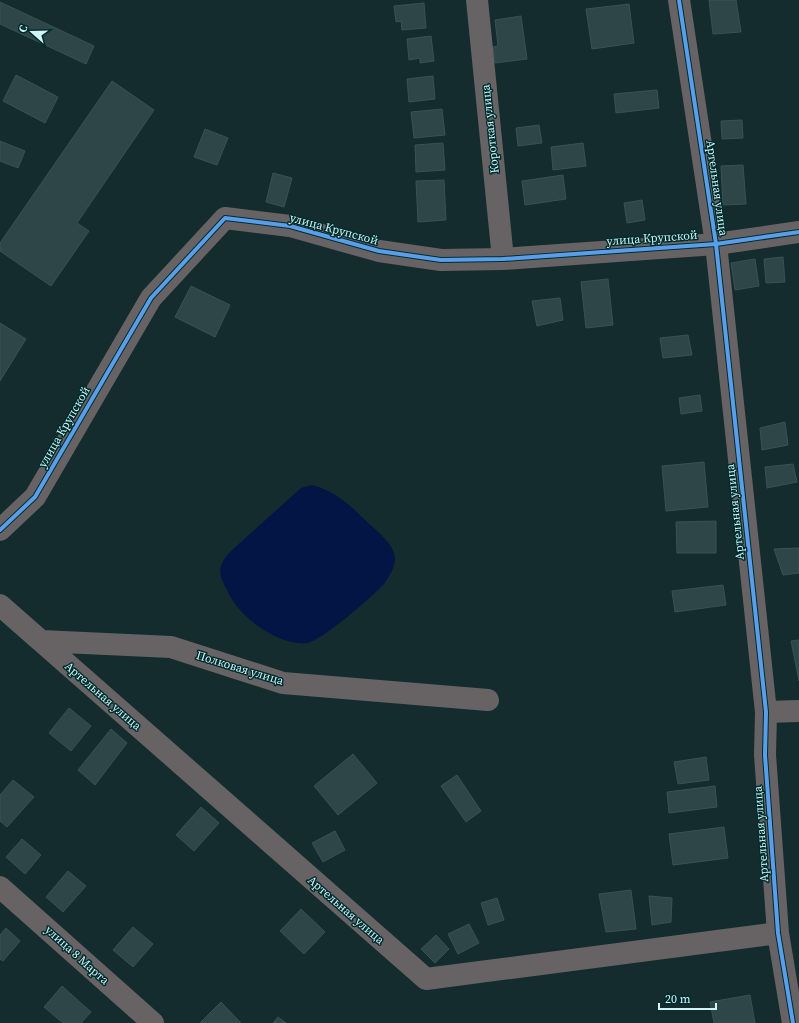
<svg xmlns="http://www.w3.org/2000/svg" width="799" height="1023" font-family="'Source Serif 4',serif">
<style>
.water{fill:#021544}
.building{fill:#2f4648;stroke:#385253}
.lines{fill:none;stroke-linecap:round;stroke-linejoin:round}
.minor{stroke:#676364;stroke-width:22}
.cycleway-casing{stroke:#002c2e;stroke-width:6}
.cycleway{stroke:#5a9eea;stroke-width:4}
.labels{text-anchor:middle;dominant-baseline:central;stroke-width:3;stroke-linejoin:round;paint-order:stroke}
.street-label{font-size:12px;fill:#d0f5f7;stroke:#002c2e}
</style>
<rect width="100%" height="100%" fill="#142c2e"/>
<path class="water" d="M 312,485 C 334,491 348,503 364,519 C 374,529 390,540 394,553 C 398,563 389,577 384,584 C 373,596 322,641 307,643 C 280,646 243,620 230,596 C 220,576 214,569 231,551 L 301,488 Z"/>
<path class="building" d="M 709,0 L 736,0 L 741,32 L 713,34 Z
M 0,2 L 94,46 L 86,64 L 0,24 Z
M 424,3 L 426,28 L 402,30 L 401,21 L 396,22 L 394,6 Z
M 629,4 L 634,43 L 592,49 L 586,9 Z
M 521,16 L 527,59 L 495,63 L 493,47 L 498,46 L 495,20 Z
M 431,36 L 434,61 L 420,63 L 420,58 L 409,60 L 407,39 Z
M 16,75 L 58,97 L 45,123 L 3,101 Z
M 433,76 L 435,99 L 409,102 L 407,79 Z
M 112,81 L 154,110 L 77,223 L 89,231 L 51,286 L 0,251 L 0,243 Z
M 657,90 L 659,108 L 616,113 L 614,94 Z
M 442,109 L 445,135 L 414,138 L 411,112 Z
M 742,120 L 743,138 L 722,139 L 721,121 Z
M 539,125 L 542,143 L 518,146 L 516,128 Z
M 205,129 L 228,138 L 217,165 L 194,157 Z
M 0,141 L 25,151 L 18,168 L 0,161 Z
M 443,143 L 445,170 L 416,172 L 415,145 Z
M 583,143 L 586,166 L 553,170 L 551,147 Z
M 743,165 L 746,204 L 723,205 L 721,166 Z
M 273,173 L 292,178 L 284,207 L 266,202 Z
M 563,175 L 566,199 L 525,205 L 522,181 Z
M 444,180 L 446,220 L 418,222 L 416,181 Z
M 642,200 L 645,220 L 627,223 L 624,203 Z
M 783,257 L 785,282 L 766,283 L 764,259 Z
M 755,259 L 759,286 L 735,290 L 731,263 Z
M 608,279 L 613,325 L 586,328 L 581,282 Z
M 191,286 L 230,305 L 215,337 L 175,317 Z
M 560,298 L 563,320 L 537,326 L 532,301 Z
M 0,323 L 26,339 L 0,381 Z
M 688,335 L 692,355 L 663,358 L 660,338 Z
M 700,395 L 702,411 L 681,414 L 679,398 Z
M 785,422 L 788,445 L 762,450 L 760,428 Z
M 704,462 L 708,507 L 666,511 L 662,466 Z
M 793,464 L 797,482 L 767,488 L 765,467 Z
M 716,521 L 716,553 L 677,553 L 676,522 Z
M 799,548 L 799,573 L 783,575 L 774,549 Z
M 723,585 L 726,605 L 675,612 L 672,591 Z
M 799,640 L 799,681 L 791,641 Z
M 69,708 L 91,726 L 71,751 L 49,733 Z
M 111,729 L 127,743 L 95,785 L 78,770 Z
M 353,754 L 377,783 L 338,815 L 314,786 Z
M 706,757 L 709,780 L 678,784 L 674,762 Z
M 457,775 L 481,811 L 466,822 L 441,786 Z
M 13,780 L 34,797 L 7,827 L 0,821 L 0,795 Z
M 715,786 L 717,807 L 669,813 L 667,792 Z
M 201,807 L 219,823 L 194,851 L 176,835 Z
M 724,827 L 728,858 L 673,865 L 669,834 Z
M 335,831 L 345,850 L 323,862 L 312,843 Z
M 22,839 L 41,855 L 25,874 L 6,857 Z
M 68,871 L 86,886 L 63,912 L 46,897 Z
M 631,890 L 636,929 L 606,932 L 599,894 Z
M 649,896 L 672,898 L 671,922 L 652,925 Z
M 497,898 L 504,920 L 488,925 L 481,903 Z
M 301,909 L 325,932 L 304,954 L 280,931 Z
M 469,924 L 479,943 L 458,954 L 448,934 Z
M 133,927 L 153,944 L 133,967 L 113,950 Z
M 6,928 L 20,941 L 3,961 L 0,959 L 0,935 Z
M 436,935 L 449,949 L 435,963 L 421,949 Z
M 62,986 L 91,1012 L 81,1023 L 63,1023 L 44,1007 Z
M 750,995 L 755,1023 L 714,1023 L 710,1002 Z
M 221,1002 L 241,1023 L 200,1023 Z
M 278,1017 L 286,1023 L 273,1023 Z"/>
<g class="lines">
<path class="minor" d="M 477,0 L 503,259
M 679,0 L 716,244 L 766,712 L 765,755 L 778,933 L 793,1023
M 0,530 L 35,497 L 151,298 L 225,218 L 290,226 L 379,251 L 441,260 L 503,259 L 716,244 L 799,232
M 0,605 L 426,979 L 778,933
M 41,641 L 171,647 L 283,683 L 488,700
M 766,712 L 799,711
M 0,887 L 153,1023"/>
<g class="cycleway-casing">
<path id="cycleway" d="M 679,0 L 716,244 L 766,712 L 765,755 L 778,933 L 793,1023
M 0,530 L 35,497 L 151,298 L 225,218 L 290,226 L 379,251 L 441,260 L 503,259 L 716,244 L 799,232"/>
</g>
<use href="#cycleway" class="cycleway"/>
</g>
<g class="labels">
<g class="street-label">
<text transform="translate(490 129) rotate(-96)">Короткая улица</text>
<text transform="translate(717 188) rotate(82)">Артельная улица</text>
<text transform="translate(334 229) rotate(15)">улица Крупской</text>
<text transform="translate(652 238) rotate(-4)">улица Крупской</text>
<text transform="translate(64 427) rotate(-60)">улица Крупской</text>
<text transform="translate(735 512) rotate(-96)">Артельная улица</text>
<text transform="translate(240 668) rotate(17)">Полковая улица</text>
<text transform="translate(103 696) rotate(41)">Артельная улица</text>
<text transform="translate(761 834) rotate(-94)">Артельная улица</text>
<text transform="translate(346 910) rotate(41)">Артельная улица</text>
<text transform="translate(77 955) rotate(42)">улица 8 Марта</text>
</g>
</g>
<g transform="translate(32 32) rotate(290)" stroke="#002c2e" stroke-width="3" paint-order="stroke">
<path d="M0-3L7 15L0 10L-7 15Z" fill="#d0f5f7"/>
<text y="-6" font-size="11" font-weight="bold" text-anchor="middle" fill="#d0f5f7">С</text>
</g>
<path d="M659 1003v6h57v-6" fill="none" stroke="#d0f5f7" stroke-width="2"/>
<text x="665" y="1003" font-size="12" fill="#d0f5f7" stroke="#002c2e" stroke-width="3" paint-order="stroke">20 m</text>
</svg>
